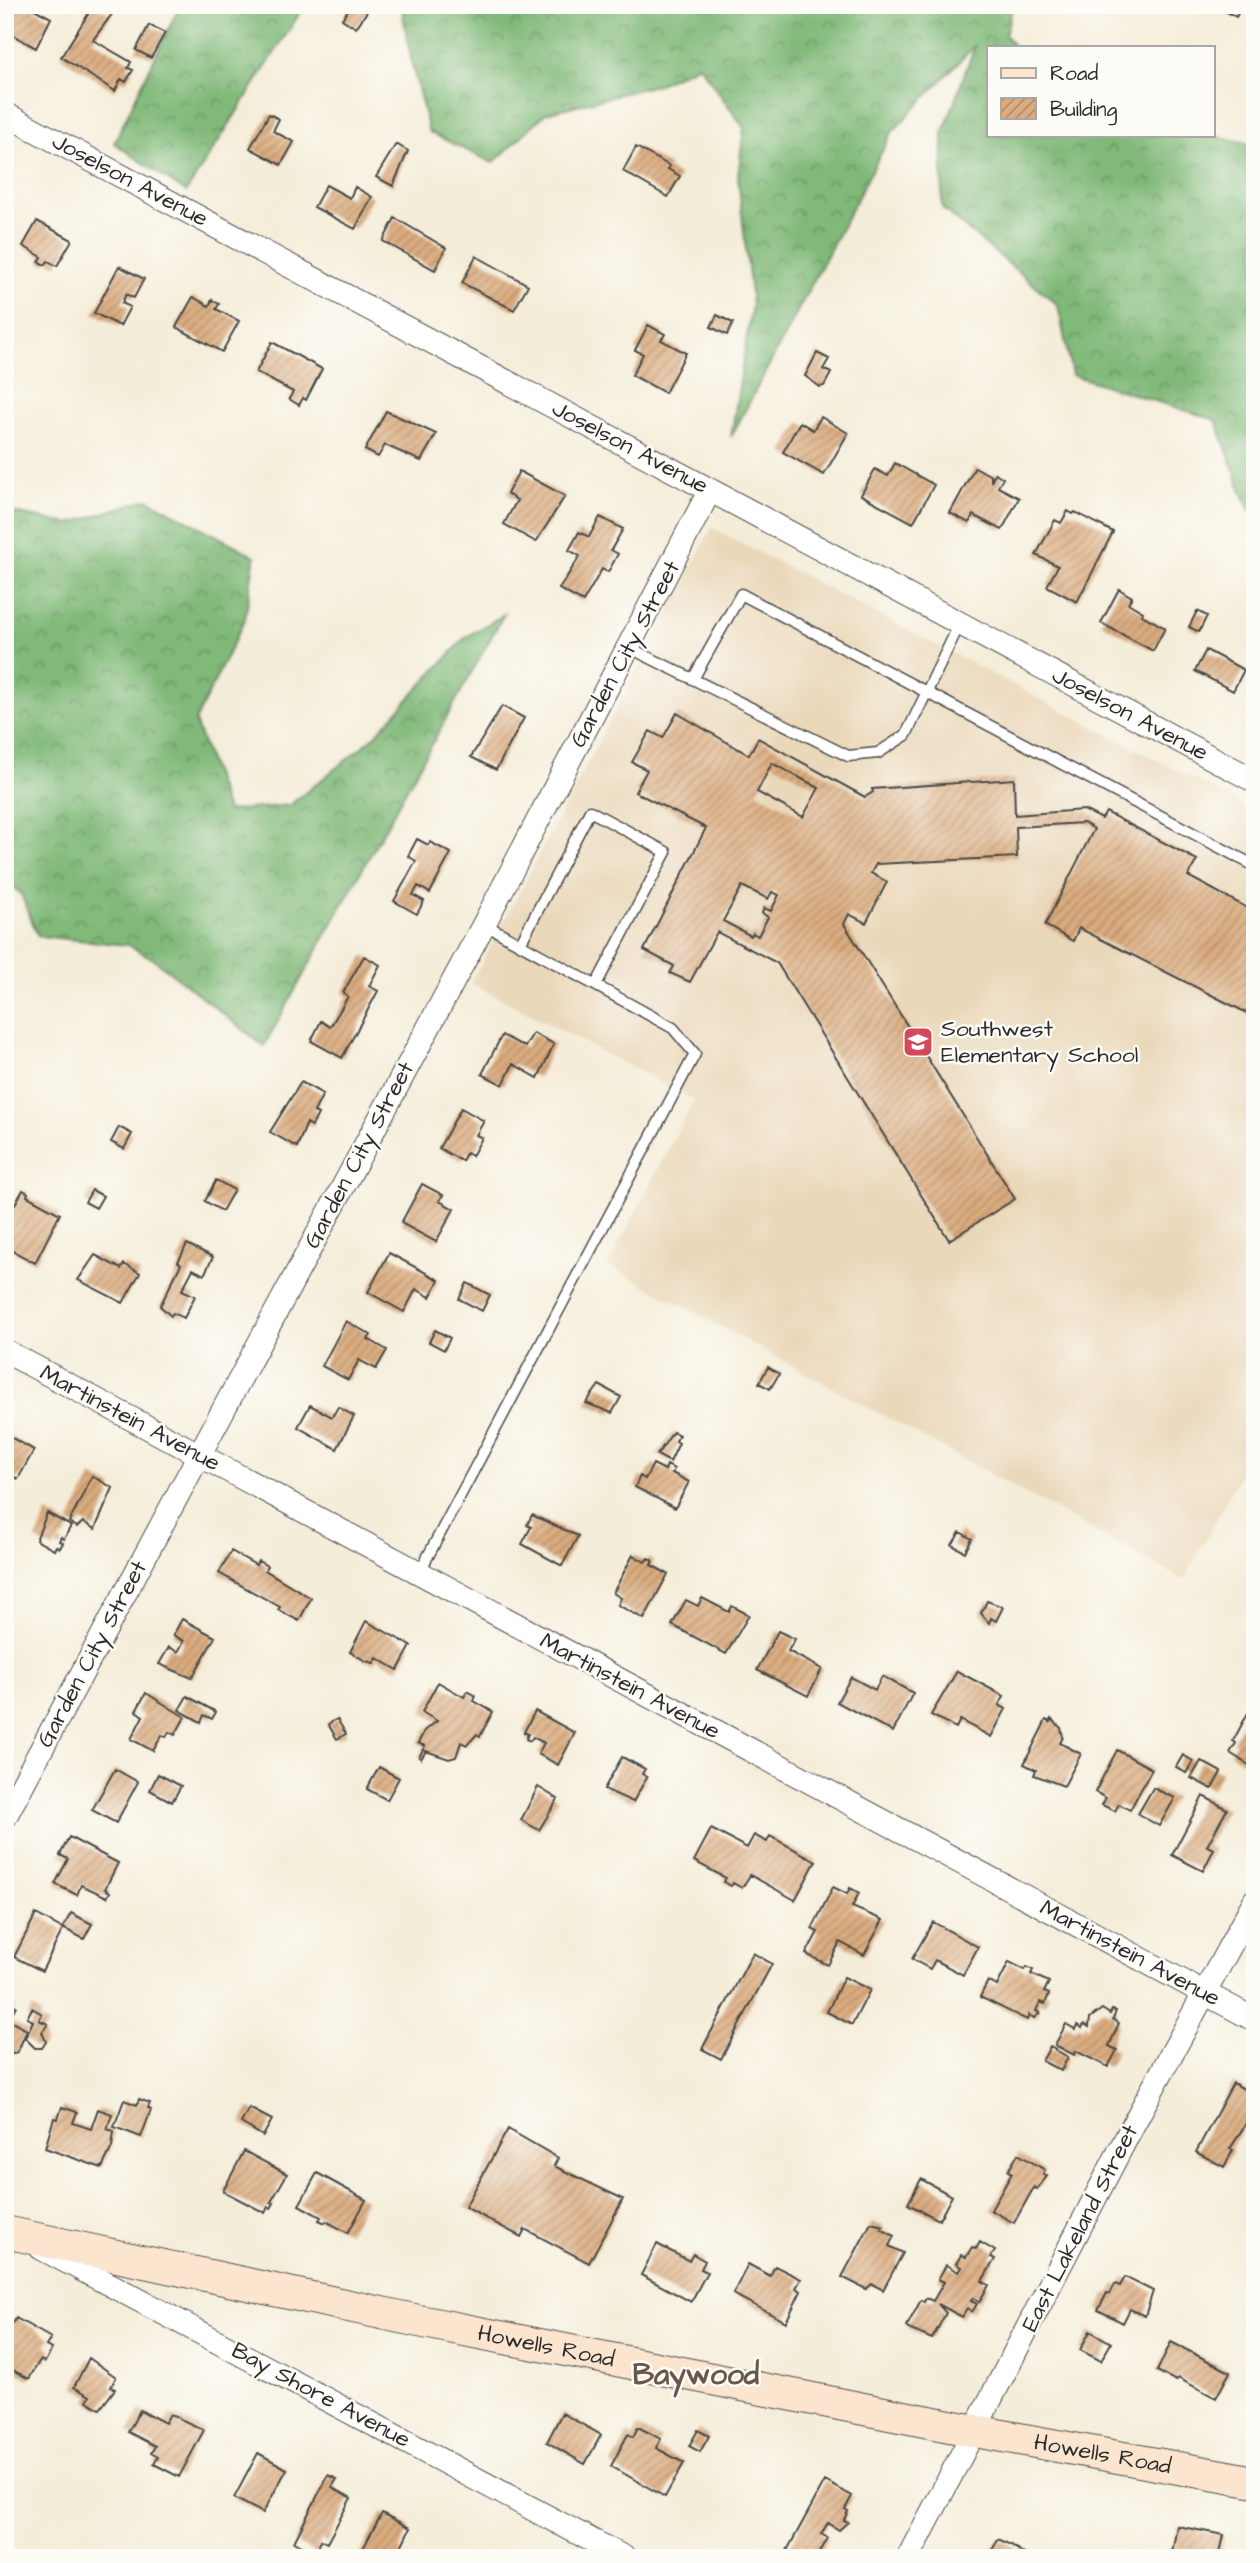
<svg xmlns="http://www.w3.org/2000/svg" width="1260" height="2563" font-family="'Architects Daughter',sans-serif">
<style>
.built{fill:#ead8ba}
.forest{fill:url(#forest-crowns);stroke:#567252;stroke-width:2}
.building{fill:url(#building-hatch);fill-rule:evenodd}
.lines{fill:none;stroke-linecap:round;stroke-linejoin:round}
.lane-casing{stroke:#494845;stroke-width:13}
.street-casing{stroke:#494845;stroke-width:25}
.secondary-casing{stroke:#494845;stroke-width:34}
.lane{stroke:#fff;stroke-width:10}
.street{stroke:#fff;stroke-width:23}
.secondary{stroke:#fce5cf;stroke-width:32}
.labels{text-anchor:middle;dominant-baseline:central;stroke-width:5;stroke-linejoin:round;paint-order:stroke}
.street-label{font-size:23px;fill:#2b2b2b;stroke:#fdfcf7}
.poi-label{font-size:23px;fill:#2b2b2b;stroke:#fdfcf7;text-anchor:start}
.district-label{font-size:30px;font-weight:bold;fill:#695848;stroke:#fdfcf7}
</style>
<defs>
<pattern id="forest-crowns" width="20" height="18" patternUnits="userSpaceOnUse" patternTransform="scale(1.75)"><rect width="20" height="18" fill="#80b978"/><path d="M2 6a3 3 0 1 1 6 0M12 15a3 3 0 1 1 6 0" fill="none" stroke="#699763"/></pattern>
<pattern id="building-hatch" width="6" height="6" patternUnits="userSpaceOnUse" patternTransform="scale(1.75)"><rect width="6" height="6" fill="#dbac7f"/><path d="M-1 1l2-2M0 6l6-6M5 7l2-2" fill="none" stroke="#b28c68"/></pattern>
</defs>
<rect width="100%" height="100%" fill="#fdfcf7"/>
<filter id="ink" filterUnits="userSpaceOnUse"><feTurbulence type="fractalNoise" baseFrequency=".0143" numOctaves="2"/><feDisplacementMap in="SourceGraphic" scale="14" xChannelSelector="R" yChannelSelector="G"/><feConvolveMatrix kernelMatrix="1 2 1 2 8 2 1 2 1" color-interpolation-filters="sRGB"/></filter>
<filter id="wash" filterUnits="userSpaceOnUse"><feTurbulence type="fractalNoise" baseFrequency=".00686" numOctaves="4" result="noise"/><feDisplacementMap in="SourceGraphic" scale="28" xChannelSelector="R" yChannelSelector="G"/><feGaussianBlur stdDeviation="1.57" result="paint"/><feColorMatrix in="noise" values="0 0 0 0 0 0 0 0 0 0 0 0 0 0 0 0 0 1.4 0 .05"/><feComposite in="paint" operator="in"/></filter>
<g filter="url(#wash)">
<rect width="100%" height="100%" fill="#f4edd9"/>
<path class="built" d="M 712,528 L 1255,811 L 1255,1447 L 1184,1580 L 608,1265 L 694,1100 L 471,983 Z"/>
<path class="forest" d="M 180,5 L 305,5 L 186,192 L 114,143 Z
M 401,5 L 1013,5 L 1005,35 L 1015,47 L 989,47 L 989,135 L 1210,135 L 1255,145 L 1255,518 L 1242,492 L 1216,420 L 1072,375 L 1058,305 L 942,208 L 943,134 L 975,45 L 892,132 L 731,437 L 752,305 L 738,177 L 744,128 L 699,65 L 659,84 L 546,113 L 493,163 L 429,132 L 412,64 Z
M 147,499 L 255,556 L 245,619 L 195,721 L 227,811 L 290,805 L 372,739 L 465,638 L 504,614 L 264,1046 L 155,960 L 128,945 L 38,936 L 21,894 L 5,879 L 5,511 L 69,524 Z"/>
<g id="blocks">
<path class="building" d="M 5,5 L 27,5 L 51,18 L 36,48 L 5,31 Z
M 94,5 L 112,14 L 93,40 L 131,62 L 128,68 L 133,70 L 126,82 L 121,79 L 115,91 L 61,57 Z
M 347,5 L 360,5 L 368,10 L 356,28 L 342,19 L 350,7 Z
M 1214,5 L 1243,5 L 1236,17 Z
M 149,25 L 165,33 L 151,58 L 136,50 Z
M 269,114 L 279,119 L 273,131 L 294,142 L 281,165 L 250,148 Z
M 396,144 L 408,151 L 393,186 L 376,177 Z
M 636,147 L 670,166 L 668,169 L 680,176 L 668,197 L 623,171 Z
M 326,185 L 350,198 L 355,187 L 372,197 L 355,229 L 314,207 Z
M 395,218 L 446,248 L 435,270 L 383,241 Z
M 37,221 L 72,240 L 57,266 L 48,261 L 45,265 L 39,262 L 42,257 L 23,246 Z
M 476,256 L 528,285 L 514,310 L 462,283 Z
M 119,266 L 144,279 L 134,298 L 126,294 L 122,303 L 130,307 L 120,326 L 94,313 Z
M 193,297 L 209,306 L 212,300 L 219,304 L 216,309 L 239,321 L 222,352 L 176,327 Z
M 717,315 L 733,323 L 727,335 L 711,327 Z
M 648,325 L 665,334 L 661,340 L 686,353 L 665,393 L 632,375 L 643,354 L 635,350 Z
M 272,342 L 322,369 L 306,400 L 303,398 L 299,405 L 289,399 L 293,392 L 256,372 Z
M 817,353 L 829,359 L 823,369 L 831,373 L 824,386 L 820,387 L 805,376 Z
M 386,411 L 436,434 L 421,461 L 385,445 L 378,457 L 365,450 Z
M 821,417 L 848,433 L 824,475 L 783,452 L 800,422 L 813,430 Z
M 895,463 L 934,485 L 913,523 L 861,495 L 875,469 L 888,476 Z
M 975,467 L 991,476 L 991,482 L 995,473 L 1003,478 L 998,487 L 1019,498 L 1002,530 L 973,515 L 969,523 L 950,513 Z
M 519,471 L 565,496 L 536,542 L 504,524 L 517,500 L 507,494 Z
M 1068,511 L 1073,514 L 1075,512 L 1113,532 L 1077,602 L 1047,586 L 1058,566 L 1036,555 L 1055,520 L 1061,523 Z
M 600,517 L 623,529 L 611,550 L 618,554 L 608,572 L 602,569 L 583,602 L 559,589 L 580,556 L 569,550 L 579,532 L 589,537 Z
M 1119,589 L 1132,597 L 1128,603 L 1143,612 L 1142,615 L 1165,628 L 1153,651 L 1101,623 Z
M 1197,611 L 1207,616 L 1199,632 L 1189,627 Z
M 1206,650 L 1244,670 L 1233,691 L 1195,671 Z
M 502,706 L 524,718 L 496,770 L 471,757 Z
M 677,713 L 749,755 L 758,738 L 865,797 L 873,792 L 872,789 L 1014,779 L 1015,815 L 1084,810 L 1102,819 L 1106,812 L 1197,860 L 1188,876 L 1255,912 L 1255,1017 L 1079,928 L 1073,941 L 1045,925 L 1094,829 L 1084,823 L 1016,827 L 1017,857 L 876,864 L 871,873 L 887,882 L 866,923 L 849,914 L 844,924 L 1015,1199 L 949,1240 L 777,963 L 717,932 L 690,982 L 670,973 L 674,966 L 644,950 L 706,828 L 635,792 L 647,770 L 632,762 L 650,731 L 663,738 ZM 772,763 L 819,788 L 803,817 L 757,792 ZM 742,886 L 768,899 L 772,892 L 779,895 L 771,911 L 764,908 L 762,913 L 768,917 L 758,936 L 753,933 L 751,936 L 723,921 Z
M 417,839 L 428,845 L 430,842 L 451,853 L 430,893 L 418,886 L 413,895 L 424,901 L 417,914 L 394,901 L 416,861 L 408,856 Z
M 364,956 L 380,965 L 369,986 L 378,991 L 342,1058 L 311,1041 L 321,1021 L 330,1027 L 342,1007 L 348,996 L 343,993 Z
M 533,1033 L 554,1044 L 538,1078 L 513,1064 L 503,1085 L 482,1074 L 502,1035 L 525,1047 Z
M 301,1082 L 323,1094 L 314,1112 L 318,1114 L 312,1126 L 307,1123 L 297,1147 L 270,1132 Z
M 461,1108 L 484,1121 L 476,1135 L 482,1138 L 472,1156 L 466,1153 L 462,1161 L 439,1148 Z
M 119,1127 L 132,1134 L 124,1149 L 111,1142 Z
M 216,1180 L 234,1190 L 222,1211 L 205,1201 Z
M 422,1184 L 443,1195 L 439,1201 L 454,1209 L 436,1242 L 401,1223 Z
M 23,1190 L 28,1193 L 27,1196 L 60,1214 L 35,1263 L 5,1247 L 5,1222 Z
M 92,1190 L 103,1196 L 96,1208 L 85,1202 Z
M 187,1244 L 213,1257 L 204,1275 L 193,1269 L 182,1290 L 195,1296 L 184,1318 L 173,1313 L 171,1316 L 160,1306 L 181,1264 L 178,1262 Z
M 389,1253 L 439,1280 L 430,1297 L 416,1289 L 404,1312 L 368,1292 Z
M 95,1255 L 121,1269 L 124,1264 L 140,1273 L 123,1303 L 78,1280 Z
M 467,1283 L 490,1295 L 482,1311 L 459,1299 Z
M 346,1321 L 371,1335 L 368,1339 L 387,1350 L 376,1369 L 359,1360 L 348,1380 L 322,1366 Z
M 435,1330 L 450,1338 L 444,1350 L 429,1342 Z
M 768,1367 L 779,1374 L 770,1389 L 759,1383 Z
M 599,1385 L 621,1397 L 612,1413 L 586,1403 Z
M 310,1405 L 332,1417 L 338,1407 L 354,1416 L 337,1449 L 298,1427 Z
M 673,1432 L 679,1435 L 676,1441 L 679,1443 L 670,1462 L 657,1455 Z
M 5,1434 L 34,1450 L 18,1479 L 5,1472 Z
M 653,1464 L 665,1470 L 667,1465 L 674,1469 L 672,1473 L 689,1482 L 675,1508 L 635,1487 L 640,1476 L 645,1479 Z
M 92,1476 L 113,1488 L 95,1529 L 83,1522 L 77,1527 L 69,1522 Z
M 47,1513 L 71,1526 L 64,1539 L 61,1537 L 59,1541 L 63,1543 L 60,1548 L 56,1546 L 54,1550 L 36,1540 Z
M 532,1515 L 578,1536 L 562,1566 L 522,1544 L 531,1527 L 527,1525 Z
M 960,1532 L 972,1539 L 965,1552 L 952,1545 Z
M 231,1551 L 256,1565 L 258,1561 L 267,1566 L 265,1570 L 311,1598 L 299,1621 L 278,1610 L 280,1607 L 219,1573 Z
M 633,1555 L 645,1562 L 648,1558 L 653,1561 L 651,1565 L 668,1574 L 644,1619 L 618,1605 L 621,1598 L 613,1593 Z
M 702,1598 L 729,1612 L 732,1606 L 749,1615 L 726,1654 L 672,1625 L 686,1600 L 698,1606 Z
M 987,1601 L 1003,1607 L 996,1621 L 991,1618 L 989,1623 L 981,1613 Z
M 182,1619 L 215,1637 L 192,1678 L 159,1664 L 169,1647 L 178,1652 L 184,1641 L 173,1635 Z
M 366,1621 L 411,1646 L 398,1670 L 377,1658 L 374,1663 L 366,1661 L 350,1652 Z
M 778,1631 L 795,1639 L 788,1651 L 822,1669 L 808,1696 L 757,1670 Z
M 957,1671 L 1004,1696 L 999,1705 L 1006,1709 L 991,1737 L 960,1720 L 956,1728 L 931,1715 Z
M 882,1676 L 913,1693 L 893,1732 L 837,1702 L 851,1677 L 875,1690 Z
M 438,1682 L 464,1697 L 468,1691 L 476,1696 L 474,1701 L 493,1712 L 480,1736 L 477,1734 L 467,1745 L 461,1742 L 456,1757 L 449,1759 L 426,1751 L 421,1759 L 419,1757 L 425,1746 L 418,1743 L 425,1730 L 437,1721 L 422,1712 Z
M 146,1693 L 185,1717 L 175,1735 L 169,1732 L 166,1737 L 162,1735 L 153,1751 L 131,1739 L 143,1716 L 136,1711 Z
M 187,1696 L 216,1712 L 212,1719 L 204,1715 L 201,1722 L 179,1710 Z
M 1255,1700 L 1255,1769 L 1230,1753 L 1236,1743 L 1233,1741 Z
M 535,1711 L 575,1733 L 558,1765 L 538,1754 L 544,1743 L 533,1737 L 530,1741 L 526,1739 L 528,1734 L 524,1732 Z
M 337,1719 L 346,1734 L 337,1739 L 328,1724 Z
M 1051,1719 L 1061,1728 L 1063,1737 L 1060,1743 L 1081,1754 L 1064,1786 L 1034,1775 L 1036,1770 L 1024,1764 L 1046,1720 L 1050,1722 Z
M 1117,1750 L 1152,1769 L 1130,1810 L 1119,1804 L 1115,1811 L 1102,1805 L 1106,1798 L 1095,1792 Z
M 1183,1755 L 1193,1761 L 1186,1773 L 1176,1767 Z
M 622,1757 L 645,1769 L 642,1774 L 647,1777 L 633,1802 L 604,1789 Z
M 1201,1761 L 1221,1772 L 1212,1789 L 1191,1778 Z
M 379,1767 L 399,1778 L 387,1800 L 367,1789 Z
M 115,1769 L 138,1782 L 116,1823 L 92,1810 Z
M 158,1774 L 181,1786 L 172,1802 L 150,1790 Z
M 538,1787 L 558,1799 L 539,1830 L 521,1820 Z
M 1153,1788 L 1175,1798 L 1159,1826 L 1138,1814 Z
M 1203,1796 L 1227,1809 L 1207,1846 L 1214,1849 L 1203,1871 L 1172,1855 Z
M 711,1829 L 747,1848 L 754,1835 L 767,1842 L 770,1836 L 816,1861 L 795,1900 L 750,1875 L 742,1888 L 733,1883 L 731,1886 L 723,1882 L 726,1878 L 694,1861 Z
M 69,1837 L 118,1863 L 105,1889 L 110,1892 L 107,1897 L 81,1885 L 77,1895 L 55,1884 L 68,1859 L 60,1855 Z
M 833,1887 L 847,1894 L 850,1888 L 859,1893 L 852,1907 L 883,1920 L 864,1955 L 840,1942 L 828,1965 L 806,1954 L 818,1932 L 812,1929 Z
M 71,1913 L 92,1924 L 84,1939 L 63,1928 Z
M 36,1914 L 63,1929 L 42,1971 L 14,1957 Z
M 933,1922 L 978,1947 L 963,1975 L 935,1960 L 930,1969 L 912,1959 Z
M 753,1953 L 772,1964 L 721,2059 L 702,2049 Z
M 1009,1962 L 1025,1970 L 1027,1967 L 1033,1970 L 1031,1974 L 1049,1982 L 1044,1992 L 1049,1994 L 1045,2004 L 1040,2002 L 1036,2011 L 1040,2013 L 1034,2018 L 1029,2015 L 1027,2020 L 980,1997 L 988,1981 L 997,1986 Z
M 844,1977 L 870,1990 L 852,2025 L 827,2012 Z
M 5,2001 L 16,2006 L 8,2020 L 27,2030 L 18,2051 L 13,2054 L 5,2050 Z
M 32,2008 L 42,2014 L 39,2020 L 48,2024 L 42,2032 L 46,2042 L 42,2048 L 35,2048 L 25,2038 L 33,2021 L 27,2018 Z
M 1102,2009 L 1110,2014 L 1112,2010 L 1116,2011 L 1113,2019 L 1119,2023 L 1109,2046 L 1117,2050 L 1108,2067 L 1076,2051 L 1074,2055 L 1055,2045 L 1066,2024 L 1075,2029 L 1077,2025 L 1082,2028 L 1084,2024 L 1089,2027 L 1090,2018 Z
M 1050,2047 L 1068,2057 L 1061,2071 L 1042,2061 Z
M 1233,2083 L 1255,2095 L 1255,2099 L 1246,2115 L 1250,2117 L 1230,2149 L 1233,2150 L 1224,2167 L 1196,2152 Z
M 139,2099 L 150,2103 L 148,2108 L 151,2110 L 141,2137 L 114,2127 L 124,2100 L 137,2105 Z
M 62,2107 L 77,2112 L 73,2123 L 91,2129 L 98,2109 L 112,2114 L 107,2129 L 114,2131 L 112,2147 L 102,2168 L 45,2148 L 54,2118 L 58,2119 Z
M 249,2108 L 272,2120 L 263,2136 L 241,2123 Z
M 508,2129 L 558,2158 L 554,2166 L 623,2199 L 589,2263 L 525,2229 L 521,2237 L 465,2207 Z
M 244,2151 L 287,2174 L 271,2202 L 274,2203 L 271,2208 L 268,2207 L 265,2213 L 223,2191 Z
M 1018,2154 L 1045,2170 L 1043,2174 L 1047,2176 L 1037,2189 L 1034,2187 L 1014,2223 L 991,2210 L 1012,2173 L 1008,2171 Z
M 317,2173 L 366,2200 L 348,2233 L 326,2221 L 325,2223 L 319,2220 L 321,2217 L 299,2205 Z
M 921,2179 L 952,2196 L 939,2220 L 908,2204 Z
M 871,2223 L 883,2226 L 881,2229 L 894,2236 L 889,2246 L 903,2253 L 883,2290 L 872,2284 L 866,2289 L 842,2277 Z
M 980,2242 L 995,2251 L 991,2257 L 995,2259 L 982,2281 L 989,2285 L 979,2302 L 973,2298 L 971,2301 L 977,2304 L 972,2312 L 967,2309 L 962,2317 L 938,2304 L 946,2313 L 932,2339 L 909,2329 L 907,2326 L 921,2300 L 924,2302 L 926,2298 L 933,2301 L 944,2282 L 938,2279 L 946,2265 L 958,2272 L 961,2267 L 956,2264 L 961,2255 L 966,2257 L 972,2247 L 976,2249 Z
M 657,2244 L 689,2261 L 693,2254 L 705,2261 L 701,2269 L 707,2272 L 691,2302 L 641,2275 Z
M 748,2264 L 770,2276 L 775,2266 L 801,2279 L 796,2288 L 801,2291 L 786,2322 L 733,2294 Z
M 1125,2277 L 1153,2291 L 1145,2316 L 1130,2309 L 1123,2323 L 1098,2310 L 1107,2293 L 1110,2294 L 1115,2284 L 1120,2286 Z
M 16,2318 L 51,2338 L 46,2346 L 52,2349 L 45,2362 L 40,2360 L 29,2379 L 5,2366 L 5,2336 Z
M 1090,2331 L 1111,2343 L 1101,2361 L 1080,2350 Z
M 1171,2342 L 1230,2372 L 1216,2398 L 1178,2378 L 1176,2381 L 1157,2371 Z
M 89,2358 L 116,2377 L 111,2387 L 115,2389 L 100,2409 L 87,2401 L 90,2396 L 74,2387 Z
M 140,2410 L 165,2423 L 170,2414 L 204,2430 L 179,2477 L 154,2464 L 158,2457 L 151,2453 L 155,2446 L 128,2432 Z
M 562,2413 L 601,2435 L 585,2464 L 547,2442 Z
M 638,2427 L 661,2439 L 656,2448 L 684,2463 L 665,2497 L 611,2466 L 628,2434 L 633,2437 Z
M 698,2430 L 709,2436 L 700,2452 L 689,2446 Z
M 258,2453 L 287,2469 L 263,2513 L 234,2498 Z
M 328,2475 L 337,2479 L 332,2487 L 351,2498 L 327,2543 L 321,2540 L 316,2554 L 294,2542 Z
M 825,2481 L 852,2496 L 845,2509 L 848,2511 L 844,2520 L 848,2522 L 839,2530 L 828,2523 L 821,2534 L 828,2538 L 817,2558 L 783,2558 Z
M 382,2513 L 410,2528 L 399,2551 L 402,2553 L 400,2558 L 358,2558 Z
M 1177,2526 L 1224,2535 L 1219,2558 L 1171,2558 Z
M 998,2539 L 1011,2545 L 1030,2558 L 988,2558 Z"/>
</g>
</g>
<g filter="url(#ink)">
<use href="#blocks" fill-opacity="0" stroke="#494845" stroke-width="2"/>
<g class="lines">
<g class="lane-casing">
<path id="lane" d="M 628,647 L 848,756 L 878,753 L 906,735 L 960,623
M 693,679 L 741,594 L 1255,866
M 520,944 L 590,811 L 666,852 L 596,985
M 419,1573 L 695,1054 L 673,1028 L 484,924"/>
</g>
<g class="street-casing">
<path id="street" d="M 5,114 L 1255,781
M 5,1351 L 1255,2020
M 5,1817 L 484,924 L 710,490
M 41,2248 L 625,2558
M 908,2558 L 1134,2123 L 1255,1900"/>
</g>
<g class="secondary-casing">
<g id="secondary">
<path id="s1" d="M 5,2232 L 414,2320 L 975,2431 L 1255,2482"/>
</g>
</g>
<use href="#lane" class="lane"/>
<use href="#street" class="street"/>
<use href="#secondary" class="secondary"/>
</g>
</g>
<defs>
<g id="school-square" transform="scale(1.575)"><rect x="-9" y="-9" width="18" height="18" rx="4" fill="#d1495b" stroke="#fdfcf7"/><path d="M0-5L7-2L0 1L-7-2ZM-4 1L0 2.5L4 1V4Q0 6-4 4Z" fill="#fff"/></g>
</defs>
<g fill-rule="evenodd">
<use href="#school-square" x="918" y="1042"/>
</g>
<g class="labels">
<g class="street-label">
<text transform="translate(130 180) rotate(28)">Joselson Avenue</text>
<text transform="translate(630 447) rotate(28)">Joselson Avenue</text>
<text transform="translate(625 654) rotate(-62)">Garden City Street</text>
<text transform="translate(1130 714) rotate(28)">Joselson Avenue</text>
<text transform="translate(359 1155) rotate(-62)">Garden City Street</text>
<text transform="translate(130 1418) rotate(28)">Martinstein Avenue</text>
<text transform="translate(92 1654) rotate(-62)">Garden City Street</text>
<text transform="translate(630 1686) rotate(28)">Martinstein Avenue</text>
<text transform="translate(1130 1953) rotate(28)">Martinstein Avenue</text>
<text transform="translate(1080 2228) rotate(-63)">East Lakeland Street</text>
<text stroke="none"><textPath href="#s1" startOffset="553">Howells Road</textPath></text>
<text transform="translate(321 2395) rotate(28)">Bay Shore Avenue</text>
<text stroke="none"><textPath href="#s1" startOffset="1120">Howells Road</textPath></text>
</g>
<g class="poi-label">
<text x="941" y="1029">Southwest<tspan x="941" dy="26">Elementary School</tspan></text>
</g>
<g class="district-label">
<text x="696" y="2375">Baywood</text>
</g>
</g>
<rect width="1260" height="2563" fill="none" stroke="#fdfcf7" stroke-width="28"/>
<rect x="987" y="46" width="228" height="91" fill="#fdfcf7" stroke="#a9a8a5" stroke-width="2"/>
<rect x="1001" y="68" width="35" height="10" fill="#fce5cf" stroke="#a9a8a5" stroke-width="2"/>
<text x="1050" y="80" font-size="21" fill="#2b2b2b">Road</text>
<rect x="1001" y="98" width="35" height="21" fill="url(#building-hatch)" stroke="#a9a8a5" stroke-width="2"/>
<text x="1050" y="116" font-size="21" fill="#2b2b2b">Building</text>
</svg>
